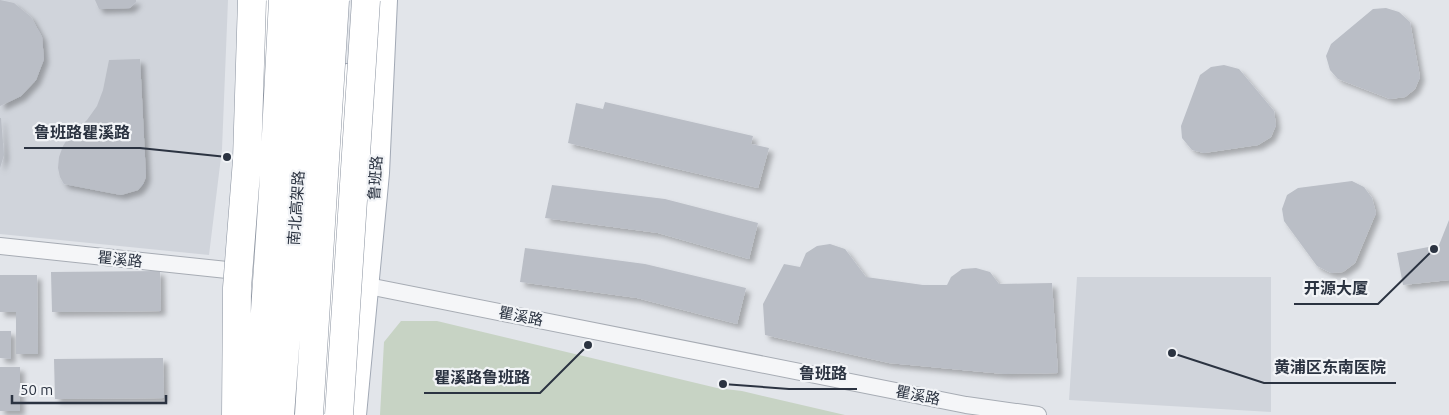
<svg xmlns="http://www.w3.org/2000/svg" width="1449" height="415" font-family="Ubuntu,'Noto Sans SC',sans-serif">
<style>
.built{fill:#d0d4db}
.green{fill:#c7d3c4}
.building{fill:#babec6;filter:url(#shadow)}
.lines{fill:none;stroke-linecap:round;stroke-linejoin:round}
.street-casing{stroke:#a7acb4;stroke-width:18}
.primary-casing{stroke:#a2a9b5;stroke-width:28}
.street{stroke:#f5f6f8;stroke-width:16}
.primary{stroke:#fff;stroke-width:26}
.highway-bridge-casing{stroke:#8a929f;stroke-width:29;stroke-linecap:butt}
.highway-bridge{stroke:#fff;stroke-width:28}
.labels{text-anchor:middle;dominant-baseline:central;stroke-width:4.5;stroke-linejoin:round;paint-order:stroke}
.street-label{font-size:15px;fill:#2b3341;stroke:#f2f4f7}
.leader{fill:none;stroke:#2b3341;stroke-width:2}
.callout-dot{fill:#2b3341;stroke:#f2f4f7;stroke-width:2}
.callout-label{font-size:16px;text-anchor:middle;font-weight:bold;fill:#2b3341;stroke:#f2f4f7;stroke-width:4.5;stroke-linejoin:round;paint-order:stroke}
</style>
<defs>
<filter id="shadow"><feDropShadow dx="4.5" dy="4.5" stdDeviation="2.5" flood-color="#0004"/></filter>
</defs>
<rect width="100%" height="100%" fill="#e2e5ea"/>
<path class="built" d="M 0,0 L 228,0 L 222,149 L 209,255 L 0,234 Z
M 1077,277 L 1271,277 L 1271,412 L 1069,400 Z"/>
<path class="green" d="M 401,321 L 437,321 L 717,388 L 742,391 L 845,415 L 380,415 L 384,342 Z"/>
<path class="building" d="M 0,0 L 14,3 L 31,17 L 42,37 L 44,59 L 36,80 L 21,96 L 0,106 Z
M 95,0 L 136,0 L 136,2 L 130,8 L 99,9 Z
M 1386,8 L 1399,12 L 1410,22 L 1420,77 L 1415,89 L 1405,97 L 1390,99 L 1338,79 L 1330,70 L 1326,56 L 1331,44 L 1373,9 Z
M 140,59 L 146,177 L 143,184 L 138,190 L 121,195 L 64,184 L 60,177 L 58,168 L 59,157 L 63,146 L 68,138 L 87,120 L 97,106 L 103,90 L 109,60 Z
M 1224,65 L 1239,69 L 1274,111 L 1276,125 L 1271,137 L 1258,145 L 1204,153 L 1192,150 L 1182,138 L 1181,126 L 1200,75 L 1211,67 Z
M 605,102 L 753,136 L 751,144 L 769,148 L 758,188 L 568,143 L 576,103 L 603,109 Z
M 0,118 L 1,118 L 4,155 L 0,168 Z
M 1352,181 L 1364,187 L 1372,198 L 1376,213 L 1355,263 L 1343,272 L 1331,273 L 1317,266 L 1284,221 L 1282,209 L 1287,195 L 1298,188 Z
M 552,185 L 665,199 L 758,223 L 749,259 L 658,233 L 545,218 Z
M 1449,220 L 1449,280 L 1403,285 L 1397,253 L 1439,245 Z
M 830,244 L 845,249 L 866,277 L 923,285 L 947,285 L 951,277 L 962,269 L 976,268 L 990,272 L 999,284 L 1052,283 L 1058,373 L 1004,374 L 889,363 L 765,335 L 763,304 L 784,264 L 800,267 L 806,253 L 817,246 Z
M 525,248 L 645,264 L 746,288 L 737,324 L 637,298 L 520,282 Z
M 160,271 L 161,311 L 52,312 L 51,272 Z
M 0,275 L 37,275 L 38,354 L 16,354 L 16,312 L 0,312 Z
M 0,331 L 11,331 L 11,359 L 0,358 Z
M 163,358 L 164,398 L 55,399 L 54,359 Z
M 0,367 L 20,367 L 20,411 L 0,411 Z"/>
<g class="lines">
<g class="street-casing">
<path id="street" d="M 0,246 L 246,272
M 358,284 L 966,405 L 1038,415"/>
</g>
<g class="primary-casing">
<path id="primary" d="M 258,182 L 267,80 L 267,0
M 250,357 L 254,243
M 322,415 L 347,77
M 353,415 L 376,173 L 384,0"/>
</g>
<use href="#street" class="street"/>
<use href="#primary" class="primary"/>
<g class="highway-bridge-casing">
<path id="highway-bridge" d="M 236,415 L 237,288 L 247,160 L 252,0
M 258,415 L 273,192 L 283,0
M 280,415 L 298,175 L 308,0
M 309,415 L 335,0
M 339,415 L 366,0"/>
</g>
<use href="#highway-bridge" class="highway-bridge"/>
</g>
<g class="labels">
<g class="street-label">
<text transform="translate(375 178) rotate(-86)">鲁班路</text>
<text transform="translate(296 208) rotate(-86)">南北高架路</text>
<text transform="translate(120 259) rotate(6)">瞿溪路</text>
<text transform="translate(521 316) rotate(11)">瞿溪路</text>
<text transform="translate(918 395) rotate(11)">瞿溪路</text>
</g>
</g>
<path class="leader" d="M227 157L140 148H24M1434 249L1378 304H1294M1172 353L1264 383H1396M723 384L789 389H857M588 345L540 393H424"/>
<g class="callout-dot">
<circle cx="227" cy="157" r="5"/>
<circle cx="1434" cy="249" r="5"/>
<circle cx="1172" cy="353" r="5"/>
<circle cx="723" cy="384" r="5"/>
<circle cx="588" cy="345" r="5"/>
</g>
<g class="callout-label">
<text x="82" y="138">鲁班路瞿溪路</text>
<text x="1336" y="294">开源大厦</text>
<text x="1330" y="373">黄浦区东南医院</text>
<text x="823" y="379">鲁班路</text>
<text x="482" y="383">瞿溪路鲁班路</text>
</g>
<path d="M12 395v8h154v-8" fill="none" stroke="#2b3341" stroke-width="2.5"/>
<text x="20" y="395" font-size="15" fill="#2b3341" stroke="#f2f4f7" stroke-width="4" paint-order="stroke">50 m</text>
</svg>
